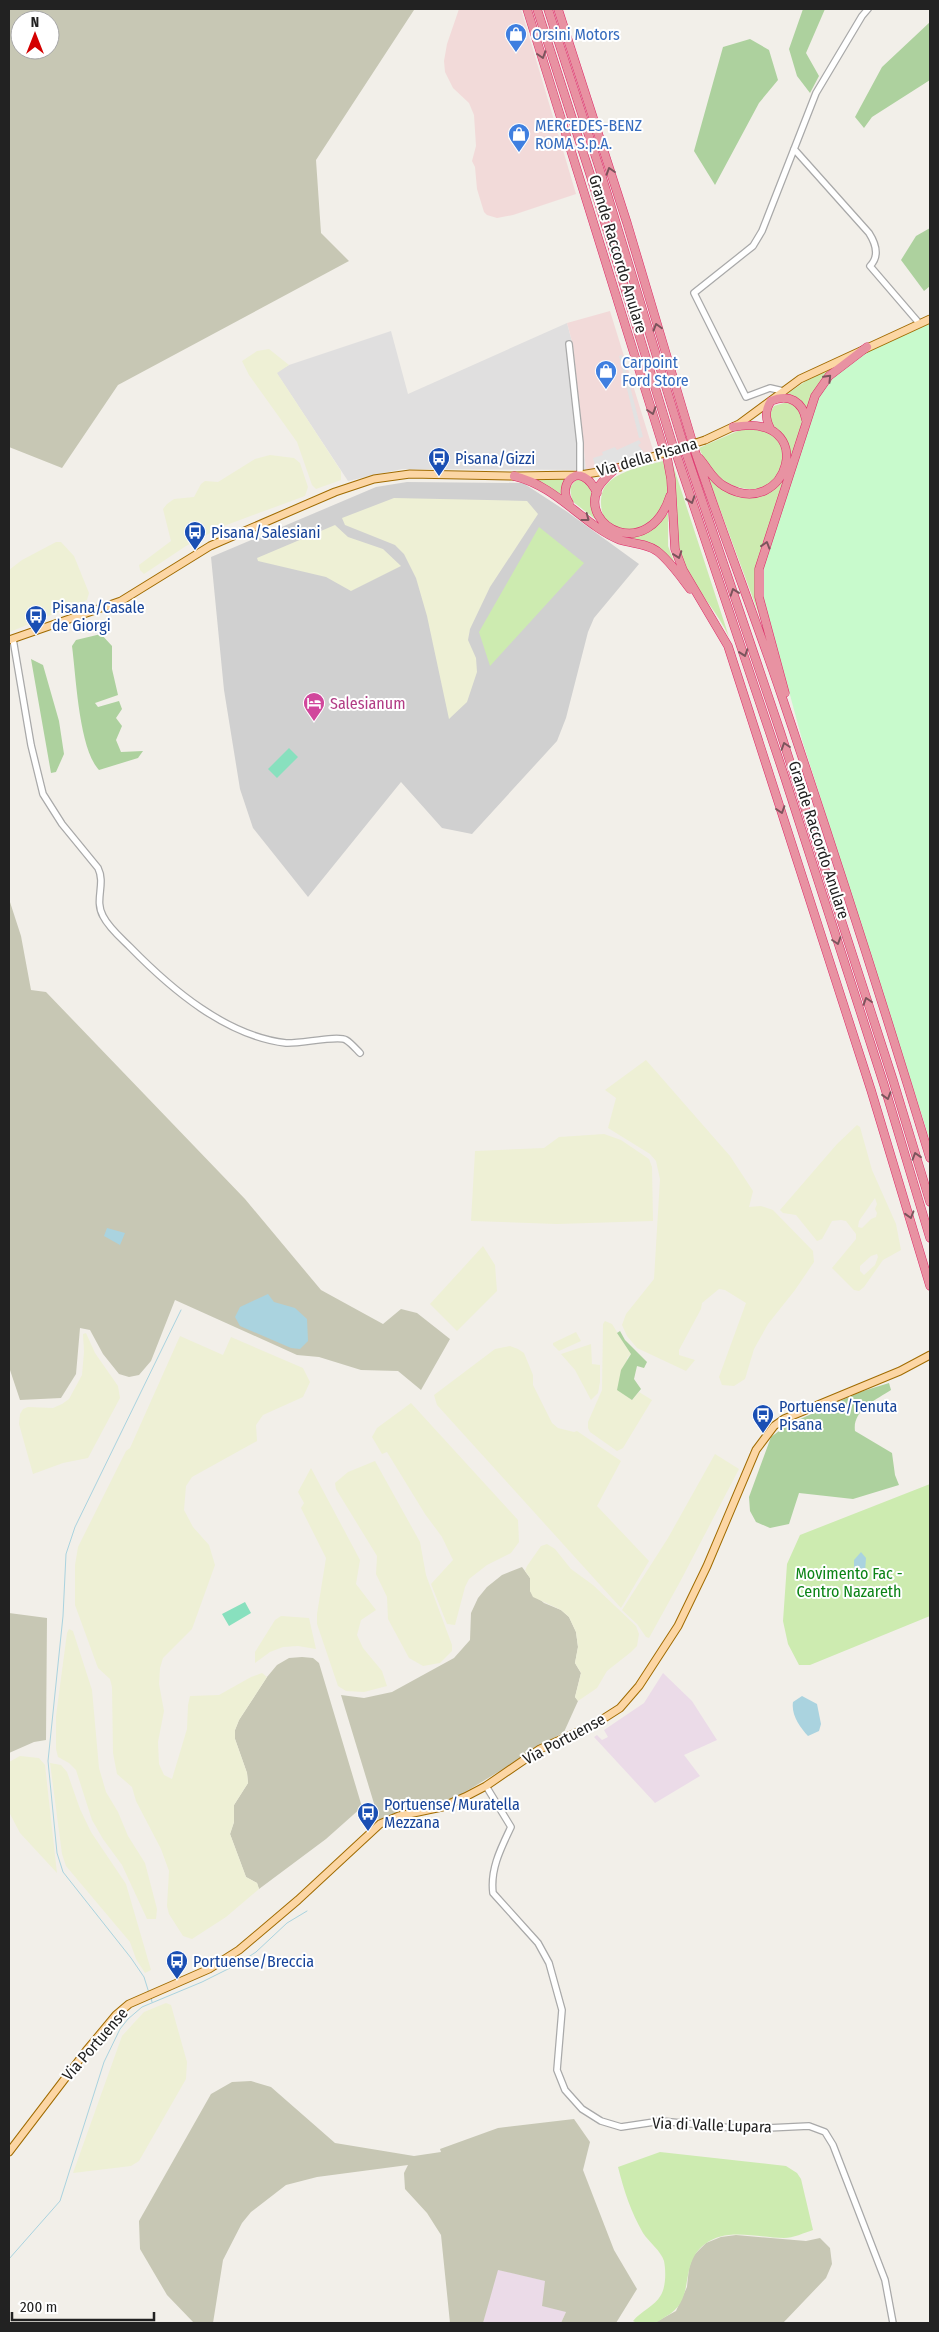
<svg xmlns="http://www.w3.org/2000/svg" width="939" height="2332" font-family="'Fira Sans Condensed',sans-serif">
<style>
.residential{fill:#e0dfdf}
.commercial{fill:#f2dad9}
.industrial{fill:#ebdbe8}
.religious{fill:#d0d0d0}
.construction{fill:#c7c7b4;fill-rule:evenodd}
.farmland{fill:#eef0d5;fill-rule:evenodd}
.grass{fill:#cdebb0}
.forest{fill:#add19e}
.park{fill:#c8facc}
.pitch{fill:#88e0be}
.parking{fill:#e2e2e2}
.water{fill:#aad3df}
.lines{fill:none;stroke-linecap:round;stroke-linejoin:round}
.stream{stroke:#aad3df;stroke-width:1}
.minor-casing{stroke:#a9a9a9;stroke-width:8}
.major-casing{stroke:#a06b00;stroke-width:9}
.highway-casing{stroke:#dc2a67;stroke-width:9}
.minor{stroke:#fff;stroke-width:5.5}
.major{stroke:#fcd6a4;stroke-width:7}
.highway{stroke:#e892a2;stroke-width:8}
.major-bridge-casing{stroke:#a06b00;stroke-width:9;stroke-linecap:butt}
.major-bridge{stroke:#fcd6a4;stroke-width:7}
.oneway{stroke:#7b545c}
.labels{text-anchor:middle;dominant-baseline:central;stroke-width:4;stroke-linejoin:round;paint-order:stroke}
.shop-label{font-size:16px;fill:#366cbe;stroke:#fff;text-anchor:start}
.street-label{font-size:16px;fill:#222;stroke:#fff}
.transit-label{font-size:16px;fill:#164399;stroke:#fff;text-anchor:start}
.hotel-label{font-size:16px;fill:#b23c85;stroke:#fff;text-anchor:start}
.park-label{font-size:16px;fill:#0c8416;stroke:#fff}
</style>
<rect width="100%" height="100%" fill="#f2efe9"/>
<path class="residential" d="M 567,323 L 573,345 L 586,470 L 402,469 L 348,481 L 276,372 L 289,365 L 391,331 L 408,394 Z"/>
<path class="commercial" d="M 459,9 L 521,9 L 576,194 L 513,215 L 497,218 L 487,215 L 484,212 L 477,189 L 475,167 L 472,161 L 476,146 L 474,115 L 469,103 L 453,88 L 445,72 L 444,61 L 447,44 Z
M 610,311 L 654,453 L 608,467 L 586,470 L 573,345 L 567,323 Z"/>
<path class="industrial" d="M 663,1673 L 692,1701 L 717,1740 L 684,1755 L 700,1776 L 655,1803 L 594,1737 L 597,1735 L 602,1740 L 608,1737 L 604,1730 L 644,1703 Z
M 497,2269 L 545,2281 L 566,2312 L 561,2323 L 483,2323 Z"/>
<path class="religious" d="M 407,482 L 523,483 L 566,511 L 639,564 L 594,618 L 588,632 L 566,718 L 557,741 L 472,834 L 442,828 L 401,782 L 308,897 L 253,828 L 240,789 L 224,690 L 211,557 L 376,487 Z"/>
<path class="construction" d="M 9,9 L 420,9 L 414,10 L 316,160 L 321,233 L 349,261 L 118,385 L 62,468 L 9,447 ZM 20,20 L 50,20 L 50,50 L 20,50 Z
M 9,899 L 21,936 L 31,990 L 46,992 L 245,1199 L 321,1290 L 383,1324 L 401,1309 L 417,1313 L 450,1339 L 421,1390 L 398,1371 L 361,1370 L 319,1357 L 297,1355 L 175,1300 L 151,1361 L 139,1375 L 129,1377 L 119,1374 L 103,1354 L 90,1330 L 80,1328 L 76,1374 L 61,1398 L 20,1400 L 9,1367 Z
M 522,1567 L 530,1578 L 530,1591 L 544,1603 L 561,1610 L 569,1617 L 576,1632 L 578,1647 L 575,1663 L 581,1673 L 575,1697 L 578,1701 L 564,1732 L 452,1800 L 420,1808 L 402,1810 L 379,1820 L 341,1695 L 364,1698 L 392,1692 L 454,1658 L 470,1640 L 471,1613 L 478,1598 L 487,1587 L 502,1575 Z
M 9,1613 L 47,1618 L 46,1740 L 34,1742 L 9,1753 Z
M 302,1657 L 313,1658 L 319,1663 L 362,1807 L 326,1839 L 259,1889 L 257,1883 L 246,1877 L 230,1834 L 234,1822 L 234,1805 L 248,1783 L 247,1773 L 235,1739 L 235,1730 L 239,1720 L 267,1677 L 277,1665 L 289,1658 Z
M 251,2081 L 271,2087 L 335,2143 L 414,2156 L 441,2152 L 440,2149 L 498,2128 L 574,2119 L 590,2142 L 583,2170 L 614,2250 L 637,2289 L 616,2323 L 561,2323 L 566,2312 L 542,2306 L 545,2281 L 498,2270 L 483,2323 L 450,2323 L 441,2235 L 427,2213 L 405,2189 L 404,2173 L 408,2165 L 317,2177 L 286,2185 L 251,2212 L 242,2223 L 223,2260 L 213,2323 L 194,2323 L 167,2295 L 140,2249 L 139,2221 L 211,2094 L 232,2082 Z
M 736,2235 L 806,2241 L 820,2238 L 830,2248 L 832,2264 L 826,2278 L 783,2323 L 654,2323 L 676,2311 L 687,2287 L 689,2268 L 693,2256 L 706,2243 L 721,2237 Z"/>
<path class="farmland" d="M 269,349 L 289,365 L 277,373 L 341,471 L 341,480 L 316,489 L 312,485 L 297,442 L 249,375 L 242,361 L 257,351 Z
M 270,455 L 294,458 L 300,463 L 308,487 L 305,496 L 221,527 L 186,546 L 144,574 L 140,570 L 139,565 L 171,541 L 163,509 L 167,504 L 174,499 L 194,497 L 201,484 L 205,481 L 218,482 L 255,459 Z
M 394,498 L 527,501 L 538,514 L 490,587 L 470,629 L 468,640 L 476,658 L 477,672 L 467,702 L 449,719 L 427,616 L 416,578 L 404,554 L 395,545 L 345,525 L 342,518 Z
M 335,525 L 348,537 L 383,549 L 401,566 L 351,591 L 326,577 L 258,561 L 257,558 Z
M 56,542 L 61,542 L 74,556 L 89,593 L 87,600 L 10,632 L 9,570 L 22,560 Z
M 646,1060 L 730,1156 L 753,1191 L 749,1207 L 761,1206 L 773,1210 L 813,1251 L 814,1262 L 795,1290 L 768,1324 L 754,1349 L 745,1379 L 734,1386 L 722,1385 L 719,1377 L 746,1303 L 725,1290 L 719,1289 L 702,1303 L 701,1309 L 679,1350 L 679,1355 L 695,1360 L 686,1371 L 637,1348 L 627,1336 L 622,1325 L 626,1314 L 654,1279 L 660,1179 L 656,1161 L 650,1154 L 608,1128 L 616,1098 L 605,1090 Z
M 857,1125 L 860,1127 L 872,1170 L 896,1224 L 901,1250 L 883,1260 L 864,1287 L 859,1291 L 854,1290 L 832,1268 L 856,1239 L 856,1234 L 846,1221 L 841,1220 L 832,1221 L 822,1239 L 817,1241 L 796,1215 L 783,1213 L 780,1210 L 837,1144 ZM 875,1198 L 877,1204 L 875,1209 L 877,1213 L 876,1217 L 871,1219 L 862,1228 L 858,1227 L 859,1221 ZM 877,1254 L 878,1257 L 875,1265 L 864,1275 L 860,1271 L 860,1266 L 871,1256 Z
M 604,1134 L 621,1140 L 649,1159 L 652,1167 L 653,1221 L 557,1224 L 471,1221 L 475,1151 L 544,1148 L 559,1137 Z
M 483,1246 L 495,1265 L 497,1291 L 457,1331 L 430,1304 Z
M 605,1321 L 612,1324 L 631,1354 L 627,1358 L 632,1400 L 639,1392 L 652,1400 L 623,1448 L 617,1451 L 590,1432 L 588,1428 L 588,1422 L 602,1390 L 603,1324 Z
M 576,1332 L 581,1341 L 559,1351 L 553,1345 L 553,1343 Z
M 86,1333 L 95,1353 L 118,1386 L 120,1398 L 88,1458 L 63,1463 L 33,1474 L 19,1424 L 20,1414 L 23,1409 L 28,1407 L 53,1408 L 62,1404 L 69,1399 L 82,1375 L 84,1352 L 83,1334 Z
M 180,1336 L 223,1355 L 231,1337 L 303,1368 L 310,1382 L 303,1397 L 263,1415 L 256,1425 L 257,1441 L 192,1477 L 186,1486 L 184,1510 L 193,1527 L 209,1545 L 215,1565 L 192,1629 L 163,1658 L 160,1668 L 159,1684 L 164,1711 L 158,1742 L 159,1764 L 164,1775 L 172,1779 L 187,1729 L 188,1705 L 190,1696 L 219,1695 L 251,1677 L 262,1673 L 267,1677 L 239,1720 L 235,1730 L 235,1739 L 247,1773 L 248,1783 L 234,1805 L 234,1822 L 230,1834 L 246,1877 L 257,1883 L 259,1889 L 226,1917 L 192,1939 L 183,1936 L 169,1914 L 167,1906 L 169,1871 L 161,1849 L 136,1801 L 132,1787 L 117,1774 L 113,1753 L 112,1687 L 110,1679 L 98,1668 L 75,1605 L 75,1565 L 78,1547 L 126,1451 L 130,1448 Z
M 591,1344 L 592,1364 L 600,1365 L 600,1382 L 598,1393 L 591,1400 L 575,1370 L 561,1354 Z
M 510,1346 L 518,1349 L 524,1353 L 533,1375 L 533,1385 L 552,1423 L 558,1428 L 574,1432 L 577,1431 L 621,1461 L 597,1506 L 649,1561 L 621,1608 L 437,1405 L 434,1395 L 495,1349 Z
M 411,1403 L 518,1520 L 519,1542 L 511,1553 L 487,1565 L 469,1579 L 465,1587 L 455,1625 L 447,1624 L 431,1584 L 453,1560 L 442,1537 L 425,1514 L 387,1452 L 382,1454 L 372,1437 L 377,1428 Z
M 715,1454 L 739,1469 L 681,1580 L 649,1638 L 646,1637 L 637,1624 L 622,1610 L 668,1538 Z
M 375,1461 L 420,1542 L 426,1575 L 452,1645 L 452,1651 L 440,1663 L 423,1666 L 409,1658 L 388,1619 L 387,1597 L 376,1574 L 377,1556 L 336,1489 L 335,1483 L 348,1472 Z
M 311,1468 L 360,1560 L 356,1584 L 376,1610 L 361,1620 L 357,1635 L 363,1648 L 382,1671 L 387,1686 L 364,1692 L 346,1691 L 338,1686 L 317,1624 L 317,1614 L 326,1558 L 301,1508 L 304,1503 L 298,1492 Z
M 547,1544 L 555,1549 L 571,1569 L 593,1585 L 636,1626 L 639,1634 L 637,1646 L 631,1652 L 607,1671 L 597,1688 L 578,1701 L 575,1697 L 581,1673 L 575,1663 L 578,1647 L 576,1632 L 569,1617 L 561,1610 L 533,1597 L 530,1591 L 530,1578 L 525,1571 L 527,1566 L 541,1546 Z
M 281,1616 L 309,1618 L 316,1649 L 298,1646 L 283,1647 L 270,1652 L 255,1663 L 255,1652 L 275,1620 Z
M 69,1629 L 73,1631 L 92,1690 L 99,1768 L 106,1792 L 118,1812 L 128,1836 L 145,1863 L 157,1909 L 156,1919 L 147,1919 L 122,1865 L 103,1839 L 92,1820 L 76,1770 L 69,1763 L 58,1757 L 56,1749 L 56,1716 L 67,1633 Z
M 20,1756 L 39,1758 L 45,1765 L 57,1873 L 20,1833 L 9,1812 L 9,1762 Z
M 50,1763 L 61,1765 L 67,1772 L 80,1809 L 91,1832 L 126,1884 L 151,1970 L 145,1973 L 136,1959 L 130,1942 L 66,1866 L 62,1854 Z
M 166,2003 L 171,2005 L 187,2062 L 186,2079 L 139,2161 L 131,2166 L 73,2173 L 122,2036 L 144,2012 Z"/>
<path class="grass" d="M 829,370 L 816,388 L 806,410 L 800,400 L 787,394 L 806,381 Z
M 787,402 C 815,409 796,443 790,461 C 789,454 789,448 786,441 C 778,428 763,422 774,406 Z
M 757,428 C 762,430 767,431 772,434 C 789,445 784,472 770,484 C 765,488 755,490 749,489 C 723,487 709,471 699,448 L 740,430 Z
M 663,461 C 666,470 670,485 668,495 C 657,535 602,545 601,503 C 601,494 603,487 609,482 C 623,469 646,466 663,461 Z
M 672,462 L 729,637 C 718,612 698,593 686,568 C 671,537 674,496 672,462 Z
M 786,474 L 755,575 L 756,594 L 767,636 L 708,477 C 729,500 771,505 786,474 Z
M 579,477 L 584,477 C 593,492 596,509 603,525 L 572,501 L 570,487 Z
M 568,479 L 565,499 L 535,480 Z
M 668,513 L 668,546 L 675,564 L 647,542 L 628,537 C 647,536 656,527 668,513 Z
M 539,527 L 584,563 L 490,666 L 479,632 Z
M 930,1484 L 930,1616 L 810,1665 L 799,1665 L 788,1644 L 783,1621 L 787,1564 L 800,1535 Z
M 660,2152 L 786,2166 L 797,2173 L 801,2179 L 813,2230 C 804,2233 793,2238 784,2238 C 758,2238 727,2227 705,2244 C 677,2265 698,2300 665,2317 C 661,2320 656,2323 651,2323 C 645,2324 638,2324 633,2321 C 641,2311 654,2307 661,2295 C 666,2286 666,2271 664,2261 C 661,2251 649,2242 643,2233 C 631,2212 624,2191 618,2167 Z"/>
<path class="forest" d="M 803,9 L 825,9 L 806,53 L 819,76 L 810,93 L 797,76 L 789,49 Z
M 930,22 L 930,80 L 872,117 L 864,128 L 855,117 L 882,67 Z
M 750,39 L 769,50 L 778,80 L 759,103 L 715,185 L 694,151 L 723,47 Z
M 930,228 L 930,286 L 924,291 L 901,260 L 916,236 Z
M 101,634 L 112,646 L 112,669 L 118,695 L 95,703 L 98,707 L 119,701 L 122,709 L 116,718 L 122,726 L 116,740 L 121,752 L 143,751 L 138,758 L 99,770 C 79,749 76,676 72,646 L 76,640 Z
M 31,659 L 43,665 L 59,721 L 64,754 L 56,772 L 51,773 Z
M 620,1331 L 625,1340 L 647,1362 L 644,1368 L 637,1366 L 634,1379 L 641,1389 L 632,1400 L 617,1390 L 621,1370 L 631,1354 L 617,1333 Z
M 889,1383 L 891,1390 C 876,1400 852,1410 855,1431 L 892,1453 L 895,1475 L 899,1485 L 853,1499 L 799,1493 L 789,1524 L 770,1528 L 756,1522 L 750,1511 L 749,1497 L 771,1437 L 787,1425 L 860,1392 Z"/>
<path class="park" d="M 930,323 L 930,1141 L 803,743 L 764,599 L 764,563 L 816,400 L 836,373 L 865,351 Z"/>
<path class="pitch" d="M 289,748 L 298,757 L 277,778 L 268,769 Z
M 245,1602 L 251,1613 L 229,1626 L 222,1614 Z"/>
<path class="parking" d="M 622,355 L 643,437 L 639,438 L 619,356 Z
M 639,440 L 641,443 L 638,445 L 646,455 L 596,469 L 593,458 L 603,455 L 602,452 L 615,447 L 617,450 Z"/>
<path class="water" d="M 107,1228 L 125,1233 L 120,1245 L 104,1236 Z
M 268,1294 L 274,1302 L 295,1308 L 307,1319 L 308,1341 L 300,1349 L 291,1348 L 240,1326 L 235,1317 L 240,1307 Z
M 861,1552 L 866,1558 L 865,1572 L 859,1574 L 854,1571 L 854,1560 Z
M 802,1696 L 817,1704 L 821,1724 L 819,1731 L 808,1736 C 800,1727 791,1715 793,1702 Z"/>
<g class="lines">
<path class="stream" d="M 149,1993 L 144,1977 L 131,1958 L 63,1872 L 57,1853 L 48,1761 L 63,1616 L 66,1554 L 75,1527 L 181,1310
M 151,1997 L 152,2002
M 9,2259 L 60,2201 L 104,2062 L 120,2029 L 128,2019 L 142,2007 L 202,1982 L 236,1965 L 256,1952 L 287,1923 L 307,1911"/>
<g class="minor-casing">
<path id="minor" d="M 794,149 L 869,233 C 876,244 880,256 870,266 L 919,323
M 569,344 L 580,443 L 580,475
M 783,391 L 770,388 L 746,397 L 694,293 L 753,246 L 762,231 L 816,93 L 862,16 L 868,9
M 13,639 L 31,745 L 43,794 L 62,824 L 98,868 C 106,884 94,900 103,916 C 109,928 121,938 130,947 C 171,989 226,1036 286,1043 C 300,1044 338,1035 346,1040 C 351,1043 356,1049 360,1053
M 486,1786 L 511,1827 C 501,1848 490,1869 493,1893 L 538,1943 L 549,1963 L 562,2010 L 557,2070 L 565,2090 L 582,2109 L 601,2121 L 621,2127 L 661,2121 L 743,2129 L 809,2126 L 825,2132 L 833,2145 L 885,2280 L 893,2323"/>
</g>
<g class="major-casing">
<path id="major" d="M 705,440 L 739,424 L 800,379 L 930,319
M 9,640 L 121,601 L 210,546 L 335,492 L 374,479 L 410,474 L 514,476 L 580,475 L 611,470 L 655,456
M 9,2152 L 86,2051 L 116,2015 L 129,2004 L 209,1969 L 239,1950 L 298,1900 L 380,1824 L 399,1816 L 442,1807 L 465,1797 L 486,1786 L 540,1749 L 595,1724 L 620,1708 L 639,1686 L 678,1626 L 707,1566 L 756,1450 L 774,1426 L 784,1419 L 900,1371 L 930,1355"/>
</g>
<g class="highway-casing">
<path id="highway" d="M 527,9 L 664,450
M 537,9 L 590,174 L 673,446
M 548,9 L 599,167 L 683,443
M 558,9 L 627,223 L 692,441
M 770,428 C 765,418 765,410 771,401 C 789,393 803,402 806,420
M 694,448 C 721,530 753,611 781,694 C 833,848 883,1003 930,1158
M 685,450 L 780,731 L 893,1080 L 930,1202
M 676,453 L 784,775 L 884,1085 L 930,1238
M 667,457 L 671,479 L 675,549 L 683,570 L 728,646 L 871,1090 L 930,1286
M 699,458 C 708,468 712,479 724,486 C 788,524 821,411 733,427
M 616,468 C 610,474 602,480 598,488 C 579,528 649,562 670,496
M 514,476 C 557,486 583,525 620,540 C 633,544 646,543 657,551 C 670,561 680,576 690,589
M 569,503 C 556,485 580,457 597,493
M 785,693 L 759,597 L 759,569 L 815,396 L 829,376 L 867,347"/>
</g>
<use href="#minor" class="minor"/>
<use href="#major" class="major"/>
<use href="#highway" class="highway"/>
<g class="major-bridge-casing">
<path id="major-bridge" d="M 655,456 L 705,440"/>
</g>
<use href="#major-bridge" class="major-bridge"/>
</g>
<defs><path id="oneway-chevron" d="M-2-3.5L2.5 0L-2 3.5" fill="none" stroke-width="1.6" stroke-linecap="round" stroke-linejoin="round" transform="scale(1.25)"/></defs>
<g class="oneway">
<use href="#oneway-chevron" transform="translate(542 55) rotate(72)"/>
<use href="#oneway-chevron" transform="translate(610 171) rotate(-108)"/>
<use href="#oneway-chevron" transform="translate(657 327) rotate(-106)"/>
<use href="#oneway-chevron" transform="translate(828 378) rotate(-46)"/>
<use href="#oneway-chevron" transform="translate(652 411) rotate(72)"/>
<use href="#oneway-chevron" transform="translate(691 500) rotate(71)"/>
<use href="#oneway-chevron" transform="translate(586 518) rotate(37)"/>
<use href="#oneway-chevron" transform="translate(766 545) rotate(-73)"/>
<use href="#oneway-chevron" transform="translate(678 555) rotate(71)"/>
<use href="#oneway-chevron" transform="translate(734 592) rotate(-109)"/>
<use href="#oneway-chevron" transform="translate(744 653) rotate(71)"/>
<use href="#oneway-chevron" transform="translate(785 746) rotate(-108)"/>
<use href="#oneway-chevron" transform="translate(781 810) rotate(72)"/>
<use href="#oneway-chevron" transform="translate(837 941) rotate(72)"/>
<use href="#oneway-chevron" transform="translate(867 1001) rotate(-108)"/>
<use href="#oneway-chevron" transform="translate(887 1096) rotate(73)"/>
<use href="#oneway-chevron" transform="translate(916 1156) rotate(-107)"/>
<use href="#oneway-chevron" transform="translate(910 1215) rotate(73)"/>
</g>
<defs>
<g id="shop-pin" transform="scale(1.125)"><path d="M0 17L-7.5 6A9.5 9.5 0 1 1 7.5 6Z" fill="#3f7fe0" stroke="#fff"/><path d="M-5-2.5h2.3a2.7 3.5 0 0 1 5.4 0H5L5.5 6h-11ZM-1.5-2.5h3a1.5 2.3 0 0 0-3 0Z" fill="#fff"/></g>
<g id="bus-pin" transform="scale(1.125)"><path d="M0 17L-7.5 6A9.5 9.5 0 1 1 7.5 6Z" fill="#1a4fb4" stroke="#fff"/><path d="M-5-6H5V4H4V6H2V4H-2V6H-4V4H-5ZM-3.5-4V0h7V-4ZM-3.5 1.2v1.5H-2V1.2ZM2 1.2v1.5H3.5V1.2Z" fill="#fff"/></g>
<g id="hotel-pin" transform="scale(1.125)"><path d="M0 17L-7.5 6A9.5 9.5 0 1 1 7.5 6Z" fill="#d1479c" stroke="#fff"/><path d="M-6-4.5h1.5V1H6V5H4.5V3h-9V5H-6ZM-4 0a1.8 1.8 0 1 1 3.6 0ZM.5 0V-2.5h3Q6-2.5 6 0Z" fill="#fff"/></g>
</defs>
<g fill-rule="evenodd">
<use href="#shop-pin" x="516" y="34"/>
<use href="#shop-pin" x="519" y="134"/>
<use href="#shop-pin" x="606" y="371"/>
<use href="#bus-pin" x="439" y="458"/>
<use href="#bus-pin" x="195" y="532"/>
<use href="#bus-pin" x="36" y="616"/>
<use href="#hotel-pin" x="314" y="703"/>
<use href="#bus-pin" x="763" y="1415"/>
<use href="#bus-pin" x="368" y="1813"/>
<use href="#bus-pin" x="177" y="1961"/>
</g>
<g class="labels">
<g class="shop-label">
<text x="532" y="34">Orsini Motors</text>
<text x="535" y="125">MERCEDES-BENZ<tspan x="535" dy="18">ROMA S.p.A.</tspan></text>
<text x="622" y="362">Carpoint<tspan x="622" dy="18">Ford Store</tspan></text>
</g>
<g class="street-label">
<text transform="translate(618 254) rotate(73)">Grande Raccordo Anulare</text>
<text transform="translate(647 457) rotate(-16)">Via della Pisana</text>
<text transform="translate(819 840) rotate(72)">Grande Raccordo Anulare</text>
<text transform="translate(564 1739) rotate(-28)">Via Portuense</text>
<text transform="translate(95 2044) rotate(-49)">Via Portuense</text>
<text transform="translate(712 2125) rotate(2)">Via di Valle Lupara</text>
</g>
<g class="transit-label">
<text x="455" y="458">Pisana/Gizzi</text>
<text x="211" y="532">Pisana/Salesiani</text>
<text x="52" y="607">Pisana/Casale<tspan x="52" dy="18">de Giorgi</tspan></text>
<text x="779" y="1406">Portuense/Tenuta<tspan x="779" dy="18">Pisana</tspan></text>
<text x="384" y="1804">Portuense/Muratella<tspan x="384" dy="18">Mezzana</tspan></text>
<text x="193" y="1961">Portuense/Breccia</text>
</g>
<g class="hotel-label">
<text x="330" y="703">Salesianum</text>
</g>
<g class="park-label">
<text x="849" y="1573">Movimento Fac -<tspan x="849" dy="18">Centro Nazareth</tspan></text>
</g>
</g>
<rect width="939" height="2332" fill="none" stroke="#222222" stroke-width="20"/>
<g transform="translate(35 35)"><circle r="24" fill="#ffffff" stroke="#a7a7a7"/>
<path d="M0-4L9 19L0 12L-9 19Z" fill="#d40000"/>
<text y="-8" font-size="14" font-weight="bold" text-anchor="middle" fill="#222222">N</text>
</g>
<path d="M12 2312v8h142v-8" fill="none" stroke="#222222" stroke-width="2.5"/>
<text x="20" y="2312" font-size="15" fill="#222222" stroke="#ffffff" stroke-width="4" paint-order="stroke">200 m</text>
</svg>
